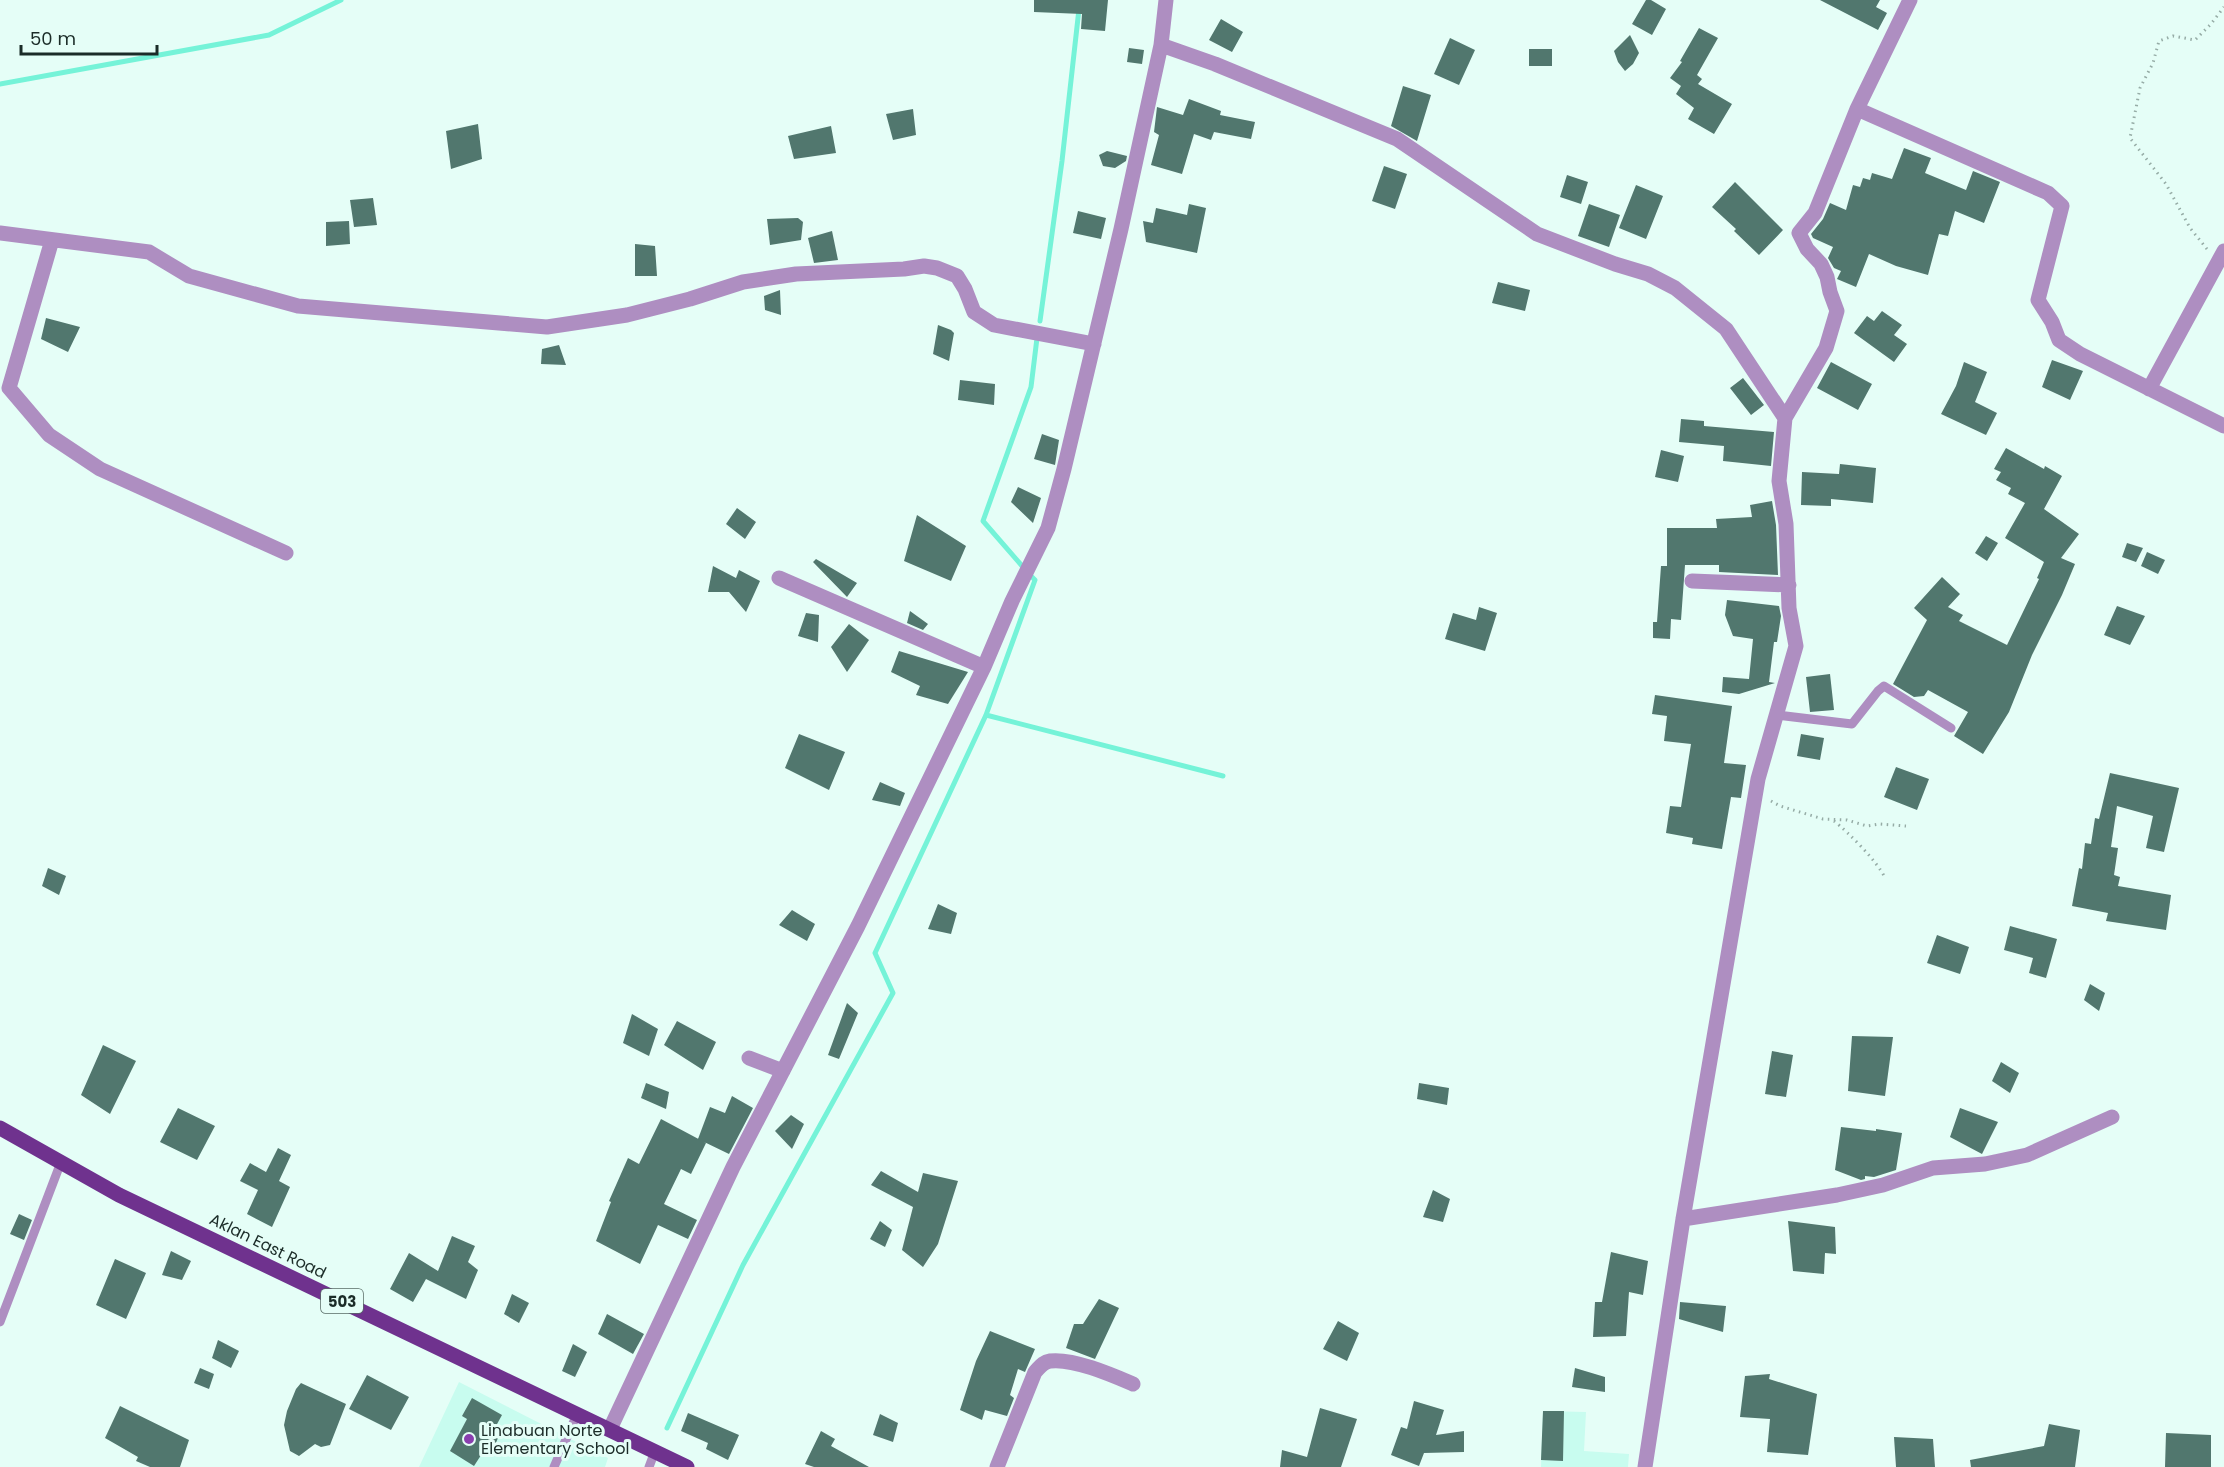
<svg xmlns="http://www.w3.org/2000/svg" width="2224" height="1467" font-family="Poppins,sans-serif">
<style>
.built{fill:#c8fcef}
.lines{fill:none;stroke-linecap:round;stroke-linejoin:round}
.stream{stroke:#75f3d8;stroke-width:5}
.building{fill:#51776e}
.path{stroke:#96aca6;stroke-width:3;stroke-dasharray:1.5 4.5;stroke-linecap:butt}
.lane{stroke:#ae8ec1;stroke-width:9}
.street{stroke:#ae8ec1;stroke-width:15}
.primary{stroke:#6f328e;stroke-width:15}
.poi-dot{fill:#8a3eaf;stroke:#e5fef7;stroke-width:2}
.labels{text-anchor:middle;dominant-baseline:central;stroke-width:6;stroke-linejoin:round;paint-order:stroke}
.shield{fill:#e5fef7;stroke:#586b66;stroke-width:1.5}
.shield-label{font-size:15px;font-weight:bold;fill:#1b2c28}
.street-label{font-size:16px;fill:#1b2c28;stroke:#e5fef7}
.poi-label{font-size:16px;fill:#1b2c28;stroke:#e5fef7;text-anchor:start}
</style>
<rect width="100%" height="100%" fill="#e5fef7"/>
<path class="built" d="M 459,1382 L 608,1458 L 605,1467 L 419,1467 Z
M 1543,1411 L 1586,1412 L 1584,1451 L 1629,1454 L 1628,1467 L 1541,1467 Z"/>
<g class="lines">
<path class="stream" d="M 0,84 L 269,35 L 341,0
M 1040,321 L 1062,161 L 1080,0
M 1023,567 L 983,521 L 1031,387 L 1037,338
M 986,715 L 1223,776
M 667,1428 L 743,1265 L 893,993 L 875,953 L 986,715 L 1035,580 L 1031,576"/>
</g>
<path class="building" d="M 1034,0 L 1108,0 L 1105,31 L 1081,29 L 1082,14 L 1034,12 Z
M 1646,0 L 1651,0 L 1666,9 L 1652,35 L 1632,24 Z
M 1820,0 L 1880,0 L 1876,7 L 1887,13 L 1878,30 Z
M 1221,19 L 1243,32 L 1232,52 L 1209,40 Z
M 1699,28 L 1718,38 L 1697,75 L 1702,79 L 1698,84 L 1732,104 L 1714,134 L 1688,119 L 1694,108 L 1676,94 L 1681,86 L 1670,78 L 1682,62 L 1680,61 Z
M 1630,35 L 1639,53 L 1633,64 L 1625,71 L 1618,62 L 1614,51 Z
M 1450,38 L 1475,50 L 1459,85 L 1434,74 Z
M 1129,48 L 1144,50 L 1142,64 L 1127,62 Z
M 1529,49 L 1552,49 L 1552,66 L 1529,66 Z
M 1403,86 L 1431,95 L 1417,141 L 1391,126 Z
M 1189,99 L 1221,111 L 1220,115 L 1255,122 L 1251,139 L 1214,132 L 1211,140 L 1194,134 L 1182,174 L 1151,165 L 1159,135 L 1154,132 L 1157,107 L 1183,115 Z
M 913,109 L 916,135 L 893,140 L 886,114 Z
M 478,124 L 482,159 L 451,169 L 446,131 Z
M 831,126 L 836,153 L 794,159 L 788,136 Z
M 1904,148 L 1931,158 L 1925,173 L 1966,190 L 1973,171 L 2000,182 L 1984,223 L 1955,211 L 1948,236 L 1939,234 L 1928,275 L 1896,266 L 1869,254 L 1856,287 L 1837,279 L 1841,271 L 1834,268 L 1828,258 L 1833,247 L 1813,238 L 1811,234 L 1823,219 L 1830,203 L 1846,210 L 1853,185 L 1860,187 L 1863,178 L 1870,180 L 1872,173 L 1892,179 Z
M 1107,151 L 1127,156 L 1126,161 L 1115,168 L 1103,166 L 1099,155 Z
M 1384,166 L 1407,174 L 1395,209 L 1372,201 Z
M 1567,175 L 1588,182 L 1581,204 L 1560,197 Z
M 1735,182 L 1783,230 L 1759,255 L 1734,231 L 1736,229 L 1712,207 Z
M 1636,185 L 1663,196 L 1646,239 L 1619,228 Z
M 373,198 L 377,225 L 354,227 L 350,200 Z
M 1189,204 L 1206,208 L 1197,253 L 1146,242 L 1143,221 L 1153,223 L 1156,208 L 1187,215 Z
M 1589,204 L 1620,215 L 1609,247 L 1578,236 Z
M 1078,211 L 1106,218 L 1101,239 L 1073,233 Z
M 798,218 L 803,222 L 801,240 L 770,245 L 767,219 Z
M 349,221 L 350,244 L 326,246 L 326,222 Z
M 832,231 L 838,260 L 814,263 L 808,238 Z
M 635,244 L 655,246 L 657,276 L 635,276 Z
M 1498,282 L 1530,290 L 1525,311 L 1492,303 Z
M 780,290 L 781,315 L 765,310 L 764,296 Z
M 1882,311 L 1902,325 L 1894,335 L 1907,344 L 1894,362 L 1854,333 L 1867,316 L 1874,321 Z
M 46,318 L 80,327 L 68,352 L 41,339 Z
M 938,325 L 951,330 L 954,333 L 949,361 L 933,354 Z
M 559,345 L 566,365 L 541,364 L 542,349 Z
M 2052,360 L 2083,371 L 2070,400 L 2042,387 Z
M 1831,362 L 1872,384 L 1858,410 L 1817,388 Z
M 1964,362 L 1987,372 L 1975,402 L 1997,413 L 1986,435 L 1941,414 L 1956,386 Z
M 1743,378 L 1764,405 L 1751,415 L 1730,388 Z
M 960,380 L 995,384 L 994,405 L 958,400 Z
M 1681,419 L 1704,421 L 1704,426 L 1774,432 L 1771,466 L 1723,461 L 1724,446 L 1679,442 Z
M 1042,434 L 1059,440 L 1055,465 L 1034,459 Z
M 2006,448 L 2044,469 L 2045,466 L 2062,476 L 2044,509 L 2079,534 L 2061,558 L 2075,564 L 2062,595 L 2032,655 L 2009,712 L 1983,754 L 1954,736 L 1968,712 L 1928,690 L 1924,696 L 1914,697 L 1893,684 L 1927,620 L 1914,608 L 1942,577 L 1960,594 L 1948,607 L 1963,615 L 1959,621 L 2007,645 L 2039,579 L 2037,578 L 2044,562 L 2005,538 L 2025,503 L 2008,494 L 2011,488 L 1996,480 L 2001,472 L 1994,469 Z
M 1661,450 L 1684,456 L 1678,482 L 1655,477 Z
M 1840,464 L 1876,468 L 1873,503 L 1831,499 L 1831,506 L 1801,505 L 1802,472 L 1839,474 Z
M 1018,487 L 1041,498 L 1033,523 L 1011,502 Z
M 1772,501 L 1776,525 L 1778,575 L 1719,572 L 1719,565 L 1685,565 L 1681,620 L 1671,619 L 1670,639 L 1653,638 L 1653,622 L 1657,622 L 1661,566 L 1667,566 L 1667,528 L 1717,528 L 1716,519 L 1752,517 L 1750,505 Z
M 737,508 L 756,522 L 745,539 L 726,524 Z
M 917,515 L 966,546 L 951,581 L 904,561 Z
M 1986,536 L 1998,543 L 1987,561 L 1975,553 Z
M 2127,543 L 2143,548 L 2136,562 L 2122,557 Z
M 2147,552 L 2165,560 L 2158,574 L 2141,566 Z
M 816,559 L 857,583 L 847,597 L 813,562 Z
M 713,566 L 736,578 L 739,570 L 760,581 L 746,612 L 729,592 L 708,592 Z
M 1727,600 L 1779,606 L 1781,616 L 1777,642 L 1774,642 L 1769,682 L 1775,683 L 1739,694 L 1722,692 L 1723,677 L 1749,679 L 1753,639 L 1733,636 L 1725,615 Z
M 2117,606 L 2145,616 L 2130,645 L 2104,635 Z
M 1479,607 L 1497,613 L 1485,651 L 1445,639 L 1453,613 L 1476,620 Z
M 910,611 L 928,624 L 923,630 L 907,623 Z
M 806,613 L 819,615 L 818,642 L 798,636 Z
M 849,624 L 869,640 L 847,672 L 831,647 Z
M 899,651 L 968,672 L 948,704 L 916,695 L 920,686 L 891,672 Z
M 1830,674 L 1834,710 L 1810,712 L 1806,677 Z
M 1655,695 L 1732,706 L 1724,763 L 1746,765 L 1741,798 L 1731,797 L 1722,849 L 1692,844 L 1693,838 L 1666,833 L 1670,806 L 1681,807 L 1691,744 L 1664,741 L 1667,716 L 1652,714 Z
M 799,734 L 845,752 L 829,790 L 785,768 Z
M 1801,734 L 1824,738 L 1820,760 L 1797,756 Z
M 1896,767 L 1929,779 L 1917,810 L 1884,797 Z
M 2110,773 L 2179,788 L 2164,852 L 2146,848 L 2153,816 L 2117,806 L 2111,847 L 2118,848 L 2114,875 L 2120,877 L 2118,886 L 2171,895 L 2166,930 L 2106,921 L 2108,913 L 2072,906 L 2079,868 L 2082,869 L 2085,843 L 2091,844 L 2095,818 L 2099,819 Z
M 880,782 L 905,793 L 900,806 L 872,800 Z
M 48,868 L 66,876 L 59,895 L 42,886 Z
M 938,904 L 957,913 L 951,934 L 928,929 Z
M 792,910 L 815,924 L 807,941 L 779,925 Z
M 2010,926 L 2057,939 L 2046,978 L 2029,973 L 2033,958 L 2004,950 Z
M 1937,935 L 1969,947 L 1960,974 L 1927,963 Z
M 2090,984 L 2105,993 L 2099,1011 L 2084,1000 Z
M 847,1003 L 858,1013 L 839,1059 L 828,1055 Z
M 632,1014 L 658,1029 L 649,1056 L 623,1043 Z
M 677,1021 L 716,1042 L 703,1070 L 664,1045 Z
M 1852,1036 L 1893,1037 L 1885,1096 L 1848,1091 Z
M 103,1045 L 136,1061 L 110,1114 L 81,1095 Z
M 1772,1051 L 1793,1055 L 1786,1097 L 1765,1094 Z
M 2001,1062 L 2019,1073 L 2010,1093 L 1992,1081 Z
M 646,1083 L 669,1092 L 666,1109 L 641,1098 Z
M 1419,1083 L 1449,1088 L 1447,1105 L 1417,1099 Z
M 732,1096 L 753,1108 L 729,1154 L 698,1139 L 710,1107 L 725,1113 Z
M 178,1108 L 215,1126 L 197,1160 L 160,1142 Z
M 1960,1108 L 1998,1122 L 1982,1154 L 1950,1137 Z
M 791,1115 L 804,1124 L 792,1149 L 775,1131 Z
M 661,1119 L 706,1143 L 691,1174 L 681,1169 L 664,1204 L 697,1220 L 688,1239 L 658,1225 L 640,1264 L 596,1241 L 611,1202 L 609,1201 L 628,1158 L 639,1164 Z
M 1841,1127 L 1876,1131 L 1876,1129 L 1902,1133 L 1896,1170 L 1874,1177 L 1865,1176 L 1865,1179 L 1861,1180 L 1835,1170 Z
M 278,1148 L 291,1155 L 279,1181 L 290,1187 L 272,1227 L 247,1214 L 258,1190 L 240,1181 L 250,1163 L 266,1172 Z
M 881,1171 L 918,1192 L 923,1173 L 958,1181 L 938,1244 L 923,1267 L 902,1250 L 913,1207 L 871,1185 Z
M 1433,1190 L 1450,1199 L 1443,1222 L 1423,1217 Z
M 19,1214 L 32,1220 L 24,1240 L 10,1234 Z
M 880,1221 L 892,1230 L 885,1247 L 870,1239 Z
M 1788,1221 L 1835,1227 L 1836,1254 L 1825,1253 L 1824,1274 L 1793,1271 Z
M 452,1236 L 475,1246 L 468,1262 L 478,1270 L 466,1299 L 426,1279 L 413,1302 L 390,1289 L 409,1253 L 438,1271 Z
M 171,1251 L 191,1261 L 182,1280 L 162,1275 Z
M 1611,1252 L 1648,1261 L 1643,1295 L 1629,1292 L 1626,1336 L 1593,1337 L 1595,1302 L 1602,1302 Z
M 115,1259 L 146,1273 L 126,1319 L 96,1305 Z
M 512,1294 L 529,1303 L 519,1323 L 504,1314 Z
M 1099,1299 L 1119,1308 L 1095,1359 L 1066,1348 L 1074,1324 L 1083,1324 Z
M 1680,1302 L 1726,1306 L 1723,1332 L 1679,1319 Z
M 607,1314 L 644,1334 L 633,1354 L 598,1334 Z
M 1338,1321 L 1359,1333 L 1347,1361 L 1323,1349 Z
M 990,1331 L 1035,1349 L 1025,1372 L 1018,1369 L 1010,1395 L 1014,1398 L 1007,1416 L 985,1410 L 982,1420 L 960,1410 L 976,1361 Z
M 218,1340 L 239,1351 L 231,1368 L 212,1358 Z
M 573,1344 L 587,1352 L 575,1377 L 562,1371 Z
M 200,1368 L 214,1374 L 209,1389 L 194,1383 Z
M 1575,1368 L 1605,1377 L 1605,1392 L 1572,1387 Z
M 1770,1374 L 1769,1379 L 1817,1394 L 1808,1455 L 1767,1452 L 1770,1419 L 1740,1417 L 1745,1376 Z
M 367,1375 L 409,1397 L 391,1430 L 349,1409 Z
M 301,1383 L 346,1404 L 330,1445 L 321,1447 L 315,1444 L 299,1456 L 290,1451 L 284,1425 L 287,1411 L 296,1389 Z
M 472,1398 L 502,1415 L 491,1435 L 498,1438 L 492,1452 L 485,1449 L 474,1466 L 450,1451 L 467,1419 L 462,1416 Z
M 1414,1401 L 1444,1410 L 1436,1435 L 1464,1431 L 1464,1452 L 1424,1453 L 1419,1466 L 1391,1455 L 1401,1427 L 1407,1429 Z
M 120,1406 L 189,1440 L 180,1467 L 150,1467 L 136,1461 L 138,1457 L 105,1438 Z
M 1320,1408 L 1357,1419 L 1341,1467 L 1280,1467 L 1282,1450 L 1307,1457 Z
M 1543,1411 L 1564,1411 L 1563,1461 L 1541,1460 Z
M 688,1413 L 739,1435 L 728,1460 L 706,1449 L 708,1443 L 681,1431 Z
M 880,1414 L 898,1423 L 893,1442 L 873,1435 Z
M 2049,1424 L 2080,1430 L 2075,1467 L 1971,1467 L 1970,1460 L 2044,1446 Z
M 821,1431 L 835,1439 L 831,1446 L 869,1467 L 814,1467 L 805,1464 Z
M 2166,1433 L 2211,1435 L 2211,1467 L 2165,1467 Z
M 1894,1437 L 1933,1439 L 1935,1467 L 1896,1467 Z"/>
<g class="lines">
<path class="path" d="M 2207,249 L 2190,228 L 2166,184 L 2130,138 L 2140,88 L 2153,63 L 2159,41 L 2173,36 L 2195,40 L 2211,24 L 2224,7
M 1771,801 L 1780,806 L 1823,819 L 1847,820 L 1867,826 L 1880,824 L 1906,826
M 1834,821 C 1848,832 1878,862 1885,878"/>
<path class="lane" d="M 1777,715 L 1852,724 L 1878,691 L 1884,686 L 1951,728
M 0,1322 L 61,1162
M 554,1467 L 577,1414
M 649,1467 L 655,1451"/>
<path class="street" d="M 1161,45 L 1215,64 L 1397,139 L 1537,234 L 1615,264 L 1648,274 L 1675,288 L 1726,329 L 1785,418
M 1857,109 L 2048,193 L 2062,206 L 2038,300 L 2052,322 L 2059,340 L 2080,354 L 2224,426
M 0,233 L 149,252 L 189,276 L 298,306 L 547,327 L 627,315 L 690,299 L 743,282 L 796,274 L 904,269 L 924,266 L 937,268 L 957,276 L 965,289 L 974,312 L 994,325 L 1094,344
M 52,240 L 9,388 L 49,435 L 100,469 L 286,553
M 2149,389 L 2224,251
M 779,578 L 984,667
M 1692,581 L 1789,585
M 749,1058 L 783,1071
M 1683,1219 L 1837,1195 L 1883,1185 L 1933,1168 L 1985,1164 L 2027,1155 L 2112,1117
M 610,1429 L 733,1167 L 858,926 L 984,667 L 1012,601 L 1048,528 L 1064,469 L 1121,229 L 1161,45 L 1166,0
M 997,1467 L 1035,1372 C 1040,1367 1043,1362 1050,1361 C 1073,1358 1112,1375 1133,1384
M 1645,1467 L 1683,1219 L 1758,779 L 1796,646 L 1789,608 L 1786,524 L 1779,481 L 1785,418 L 1826,348 L 1837,311 L 1830,292 L 1827,277 L 1821,264 L 1807,249 L 1799,233 L 1815,213 L 1857,109 L 1910,0"/>
<path class="primary" d="M 0,1128 L 119,1195 L 687,1467"/>
</g>
<circle class="poi-dot" cx="469" cy="1439" r="6"/>
<g class="labels">
<rect class="shield" x="321" y="1289" width="42" height="24" rx="4.5"/>
<g class="shield-label">
<text x="342" y="1301">503</text>
</g>
<g class="street-label">
<text transform="translate(268 1246) rotate(26)">Aklan East Road</text>
</g>
<g class="poi-label">
<text x="481" y="1430">Linabuan Norte<tspan x="481" dy="18">Elementary School</tspan></text>
</g>
</g>
<path d="M21 45v9h136v-9" fill="none" stroke="#1b2c28" stroke-width="3"/>
<text x="30" y="45" font-size="18" fill="#1b2c28" stroke="#e5fef7" stroke-width="4.5" paint-order="stroke">50 m</text>
</svg>
